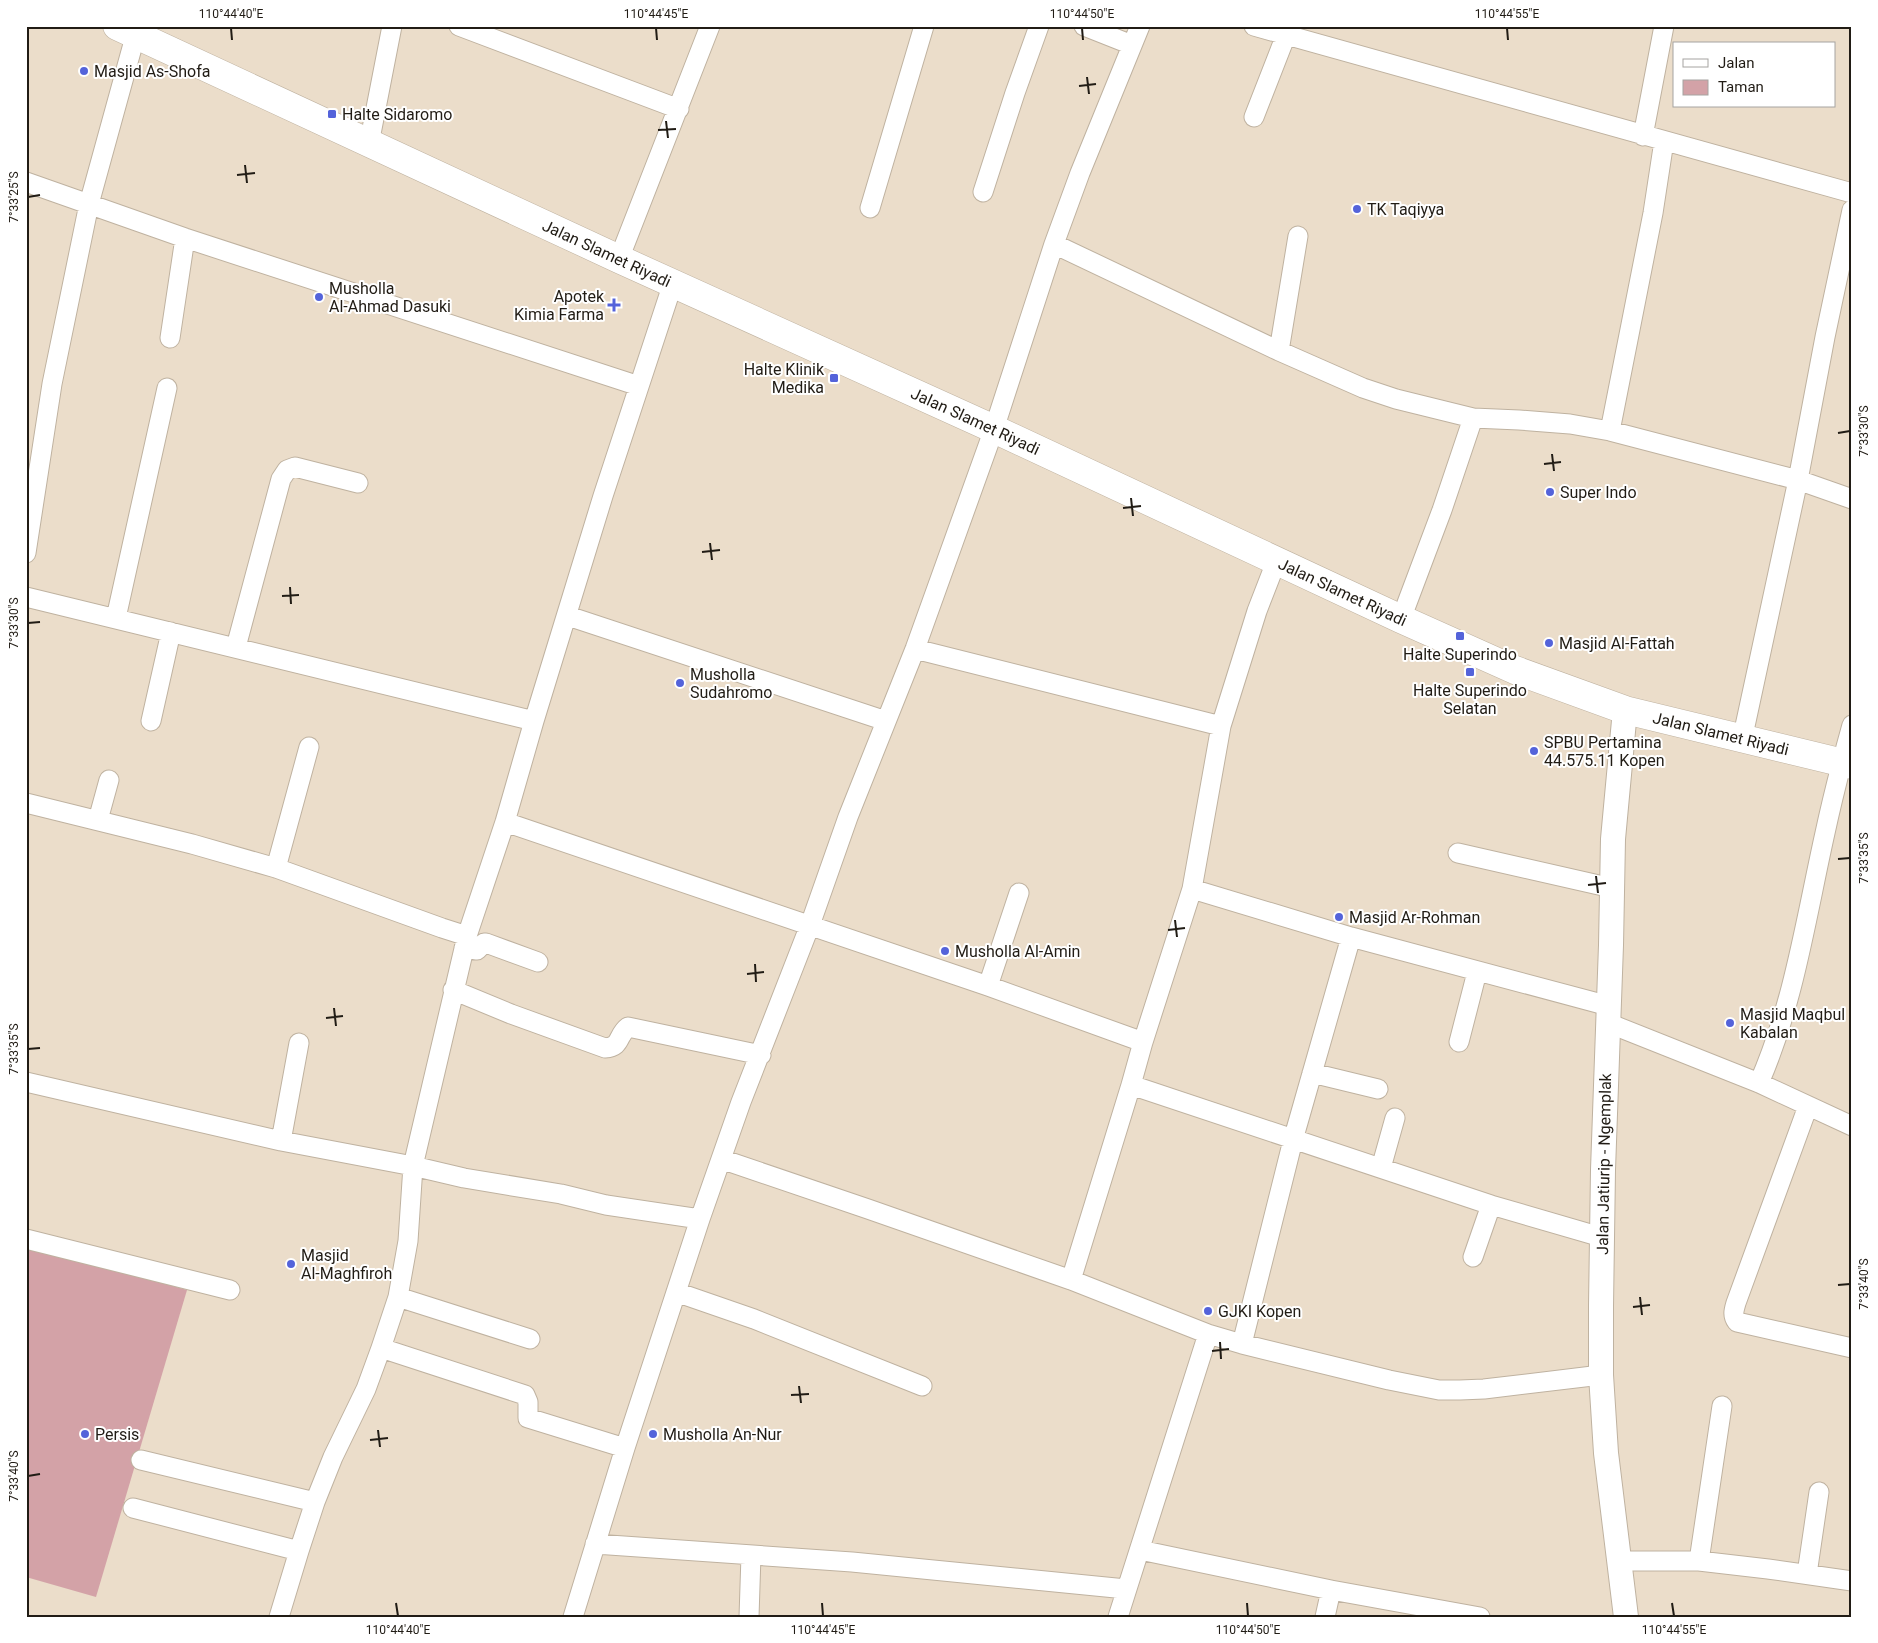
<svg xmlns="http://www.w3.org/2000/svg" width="1878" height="1643" font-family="Roboto,sans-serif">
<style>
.green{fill:#d3a2a7}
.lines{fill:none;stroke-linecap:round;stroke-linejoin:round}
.minor-casing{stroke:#bfb2a0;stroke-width:21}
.tertiary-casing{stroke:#bfb2a0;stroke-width:26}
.primary-casing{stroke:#bfb2a0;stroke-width:29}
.minor{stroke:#fff;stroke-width:19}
.tertiary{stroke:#fff;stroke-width:24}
.primary{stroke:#fff;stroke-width:28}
.ticks{fill:none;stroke:#211c15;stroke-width:2}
.poi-dot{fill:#5463da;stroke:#fff;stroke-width:2}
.labels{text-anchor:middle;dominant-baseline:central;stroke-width:4;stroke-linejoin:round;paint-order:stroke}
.poi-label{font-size:16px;fill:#211c15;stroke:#fff;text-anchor:start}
.street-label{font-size:16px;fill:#211c15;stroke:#fff}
.neatline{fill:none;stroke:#211c15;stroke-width:2}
.ticks-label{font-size:12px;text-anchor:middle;fill:#211c15}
</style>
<rect width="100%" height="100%" fill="#ebddca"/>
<path class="green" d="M 26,1244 L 187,1290 L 96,1597 L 26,1577 Z"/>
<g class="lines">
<g class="minor-casing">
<path id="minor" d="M 459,26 L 679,109
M 1084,26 L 1132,45
M 1254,26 L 1852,193
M 1254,117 L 1286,35
M 1643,136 L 1664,26
M 369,144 L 392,26
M 26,182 L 185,238 L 639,386
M 983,192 L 1015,93 L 1039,26
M 870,208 L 924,26
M 1054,244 L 1279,351 L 1363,388 L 1396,399 L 1473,418 L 1519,420 L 1570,424 L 1610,431 L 1798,480 L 1852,499
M 619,259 L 710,26
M 170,338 L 185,238
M 1279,351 L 1298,236
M 1610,431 L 1653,213 L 1664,141
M 26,553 L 52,384 L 89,204 L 138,26
M 26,597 L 534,721
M 568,616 L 886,721
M 116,618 L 167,388
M 1401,619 L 1442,510 L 1473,418
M 236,647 L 281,479 L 287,470 L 295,467 L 358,483
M 915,649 L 1221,726
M 151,721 L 171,632
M 1742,740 L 1798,480 L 1825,337 L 1852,210
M 26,803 L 192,844 L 276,868 L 442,928 L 467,936 L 505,822 L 534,721 L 603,496 L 673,283
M 98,820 L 109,780
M 505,822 L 988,986 L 1143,1042
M 1458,853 L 1612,888
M 276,868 L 309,747
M 1192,889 L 1351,937 L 1609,1006
M 464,948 L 477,950 L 484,943 L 486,943 L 538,962
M 988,986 L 1019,893
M 453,990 L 511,1014 L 605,1048 C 622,1047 617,1035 628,1027 L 761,1055
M 1608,1023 L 1759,1083 L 1852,1126
M 1459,1042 L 1477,972
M 1312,1073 L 1378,1089
M 26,1082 L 281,1141 L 413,1166 L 464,1178 L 561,1194 L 606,1205 L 700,1219
M 1759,1083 C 1794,1003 1806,918 1825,833 C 1833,796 1842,761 1852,725
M 1131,1085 L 1491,1205 L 1601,1237
M 1808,1106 L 1736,1303 C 1734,1310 1732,1315 1737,1322 L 1852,1348
M 281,1141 L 299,1043
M 721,1159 L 868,1209 L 1071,1280 L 1208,1334 L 1242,1344 L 1389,1380 L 1439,1390 L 1460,1390 L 1484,1389 L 1601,1375
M 1381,1168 L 1395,1118
M 26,1239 L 230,1290
M 1473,1257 L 1491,1205
M 1071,1280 L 1131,1085 L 1143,1042 L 1192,889 L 1221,726 L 1257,611 L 1276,562
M 676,1292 L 754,1319 L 922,1386
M 398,1297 L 530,1339
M 1242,1344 L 1293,1140 L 1351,937
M 381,1348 L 525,1395 L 528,1402 L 528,1418 L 625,1448
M 141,1460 L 315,1502
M 133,1508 L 299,1551
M 595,1544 L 852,1562 L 1126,1589
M 1140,1550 L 1331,1590 L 1480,1617
M 1619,1561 L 1699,1561 L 1768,1569 L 1852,1581
M 1699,1561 L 1722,1406
M 1807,1574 L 1819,1492
M 279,1617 L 299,1551 L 315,1502 L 333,1457 L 366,1389 L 381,1348 L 398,1297 L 408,1241 L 413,1166 L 467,936
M 573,1617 L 625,1448 L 700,1219 L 741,1102 L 810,925 L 848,817 L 915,649 L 994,429 L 1054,244 L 1080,173 L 1140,26
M 749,1617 L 751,1555
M 1118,1617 L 1208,1334
M 1325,1617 L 1331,1590"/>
</g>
<g class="tertiary-casing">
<path id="tertiary" d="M 1625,710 L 1613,839 L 1611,945 L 1603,1170 L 1601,1306 L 1601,1375 L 1606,1453 L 1626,1617"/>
</g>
<g class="primary-casing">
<g id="primary">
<path id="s1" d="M 117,26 L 619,259 L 994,429 L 1401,619 L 1515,670 L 1625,710 L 1852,765"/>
</g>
</g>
<use href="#minor" class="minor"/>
<use href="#tertiary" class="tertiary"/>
<use href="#primary" class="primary"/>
</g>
<path class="ticks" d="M 231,28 L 232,40M 656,28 L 657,40M 1082,28 L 1083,40M 1507,28 L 1508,40M 1087,77 L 1089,94M 1079,86 L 1096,84M 666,121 L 668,138M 658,130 L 676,129M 245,165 L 247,183M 237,175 L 255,173M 28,197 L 40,195M 1838,433 L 1850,431M 1552,454 L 1554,471M 1544,464 L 1561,462M 1131,498 L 1133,516M 1123,508 L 1141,506M 710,543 L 712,560M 702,552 L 720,550M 290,587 L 291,604M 282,596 L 299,595M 28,623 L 40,622M 1838,859 L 1850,858M 1596,876 L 1598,893M 1588,885 L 1606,883M 1175,920 L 1177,937M 1168,930 L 1185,928M 755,964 L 756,982M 747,974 L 764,972M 334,1008 L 336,1026M 326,1018 L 343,1016M 28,1049 L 40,1048M 1838,1285 L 1850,1284M 1640,1297 L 1642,1315M 1633,1307 L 1650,1305M 1220,1342 L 1221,1359M 1212,1351 L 1229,1349M 799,1386 L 801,1403M 791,1395 L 809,1394M 378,1430 L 380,1447M 370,1440 L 388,1438M 28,1476 L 40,1474M 396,1603 L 398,1616M 822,1603 L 823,1616M 1247,1603 L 1248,1616M 1672,1603 L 1674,1616"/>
<g class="poi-dot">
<circle cx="84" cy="71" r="5"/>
<rect x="327" y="109" width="10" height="10" rx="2.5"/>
<circle cx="1357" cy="209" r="5"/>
<circle cx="319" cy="297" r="5"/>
<path d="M611.5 297.5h5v5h5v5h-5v5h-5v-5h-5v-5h5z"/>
<rect x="829" y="373" width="10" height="10" rx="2.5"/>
<circle cx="1550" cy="492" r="5"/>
<rect x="1455" y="631" width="10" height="10" rx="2.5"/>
<circle cx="1549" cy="643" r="5"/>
<rect x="1465" y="667" width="10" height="10" rx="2.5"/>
<circle cx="680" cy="683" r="5"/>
<circle cx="1534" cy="751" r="5"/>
<circle cx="1339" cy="917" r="5"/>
<circle cx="945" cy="951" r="5"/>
<circle cx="1730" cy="1023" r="5"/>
<circle cx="291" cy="1264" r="5"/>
<circle cx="1208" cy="1311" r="5"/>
<circle cx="85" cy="1434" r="5"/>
<circle cx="653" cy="1434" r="5"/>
</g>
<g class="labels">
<g class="poi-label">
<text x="94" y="71">Masjid As-Shofa</text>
<text x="342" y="114">Halte Sidaromo</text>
<text x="1367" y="209">TK Taqiyya</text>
<text x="329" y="288">Musholla<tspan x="329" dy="18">Al-Ahmad Dasuki</tspan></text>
<text x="604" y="296" text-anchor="end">Apotek<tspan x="604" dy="18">Kimia Farma</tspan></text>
<text x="824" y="369" text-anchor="end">Halte Klinik<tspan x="824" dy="18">Medika</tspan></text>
<text x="1560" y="492">Super Indo</text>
<text x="1559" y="643">Masjid Al-Fattah</text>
<text x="1460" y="654" text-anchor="middle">Halte Superindo</text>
<text x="690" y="674">Musholla<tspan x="690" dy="18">Sudahromo</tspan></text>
<text x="1470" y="690" text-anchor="middle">Halte Superindo<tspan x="1470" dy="18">Selatan</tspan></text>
<text x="1544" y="742">SPBU Pertamina<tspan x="1544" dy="18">44.575.11 Kopen</tspan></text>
<text x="1349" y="917">Masjid Ar-Rohman</text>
<text x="955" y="951">Musholla Al-Amin</text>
<text x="1740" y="1014">Masjid Maqbul<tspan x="1740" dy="18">Kabalan</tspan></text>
<text x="301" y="1255">Masjid<tspan x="301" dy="18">Al-Maghfiroh</tspan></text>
<text x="1218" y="1311">GJKI Kopen</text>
<text x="95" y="1434">Persis</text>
<text x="663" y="1434">Musholla An-Nur</text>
</g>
<g class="street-label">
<text stroke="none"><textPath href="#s1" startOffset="540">Jalan Slamet Riyadi</textPath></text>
<text stroke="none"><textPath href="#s1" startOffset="945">Jalan Slamet Riyadi</textPath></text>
<text stroke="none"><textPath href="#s1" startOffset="1350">Jalan Slamet Riyadi</textPath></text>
<text stroke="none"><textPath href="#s1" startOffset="1755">Jalan Slamet Riyadi</textPath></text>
<text transform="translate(1604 1164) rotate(-89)">Jalan Jatiurip - Ngemplak</text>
</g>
</g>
<rect width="1878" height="1643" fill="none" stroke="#ffffff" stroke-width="55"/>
<rect x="1673" y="42" width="162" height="65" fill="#ffffff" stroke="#a6a4a1"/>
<rect x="1683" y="59" width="25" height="8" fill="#ffffff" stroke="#a6a4a1"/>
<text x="1718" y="68" font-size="15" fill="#211c15">Jalan</text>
<rect x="1683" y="80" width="25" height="15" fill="#d3a2a7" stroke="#a6a4a1"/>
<text x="1718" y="92" font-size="15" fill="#211c15">Taman</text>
<rect x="28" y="28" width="1822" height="1588" class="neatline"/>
<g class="ticks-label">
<text x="231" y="18">110°44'40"E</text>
<text x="656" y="18">110°44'45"E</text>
<text x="1082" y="18">110°44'50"E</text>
<text x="1507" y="18">110°44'55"E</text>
<text transform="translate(14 197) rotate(-90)" y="4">7°33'25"S</text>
<text transform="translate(1864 431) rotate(-90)" y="4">7°33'30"S</text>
<text transform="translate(14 623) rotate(-90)" y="4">7°33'30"S</text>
<text transform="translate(1864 858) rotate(-90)" y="4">7°33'35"S</text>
<text transform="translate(14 1049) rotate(-90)" y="4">7°33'35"S</text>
<text transform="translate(1864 1284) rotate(-90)" y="4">7°33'40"S</text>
<text transform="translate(14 1476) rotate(-90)" y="4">7°33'40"S</text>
<text x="398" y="1634">110°44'40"E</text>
<text x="823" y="1634">110°44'45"E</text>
<text x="1248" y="1634">110°44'50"E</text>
<text x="1674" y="1634">110°44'55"E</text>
</g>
</svg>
